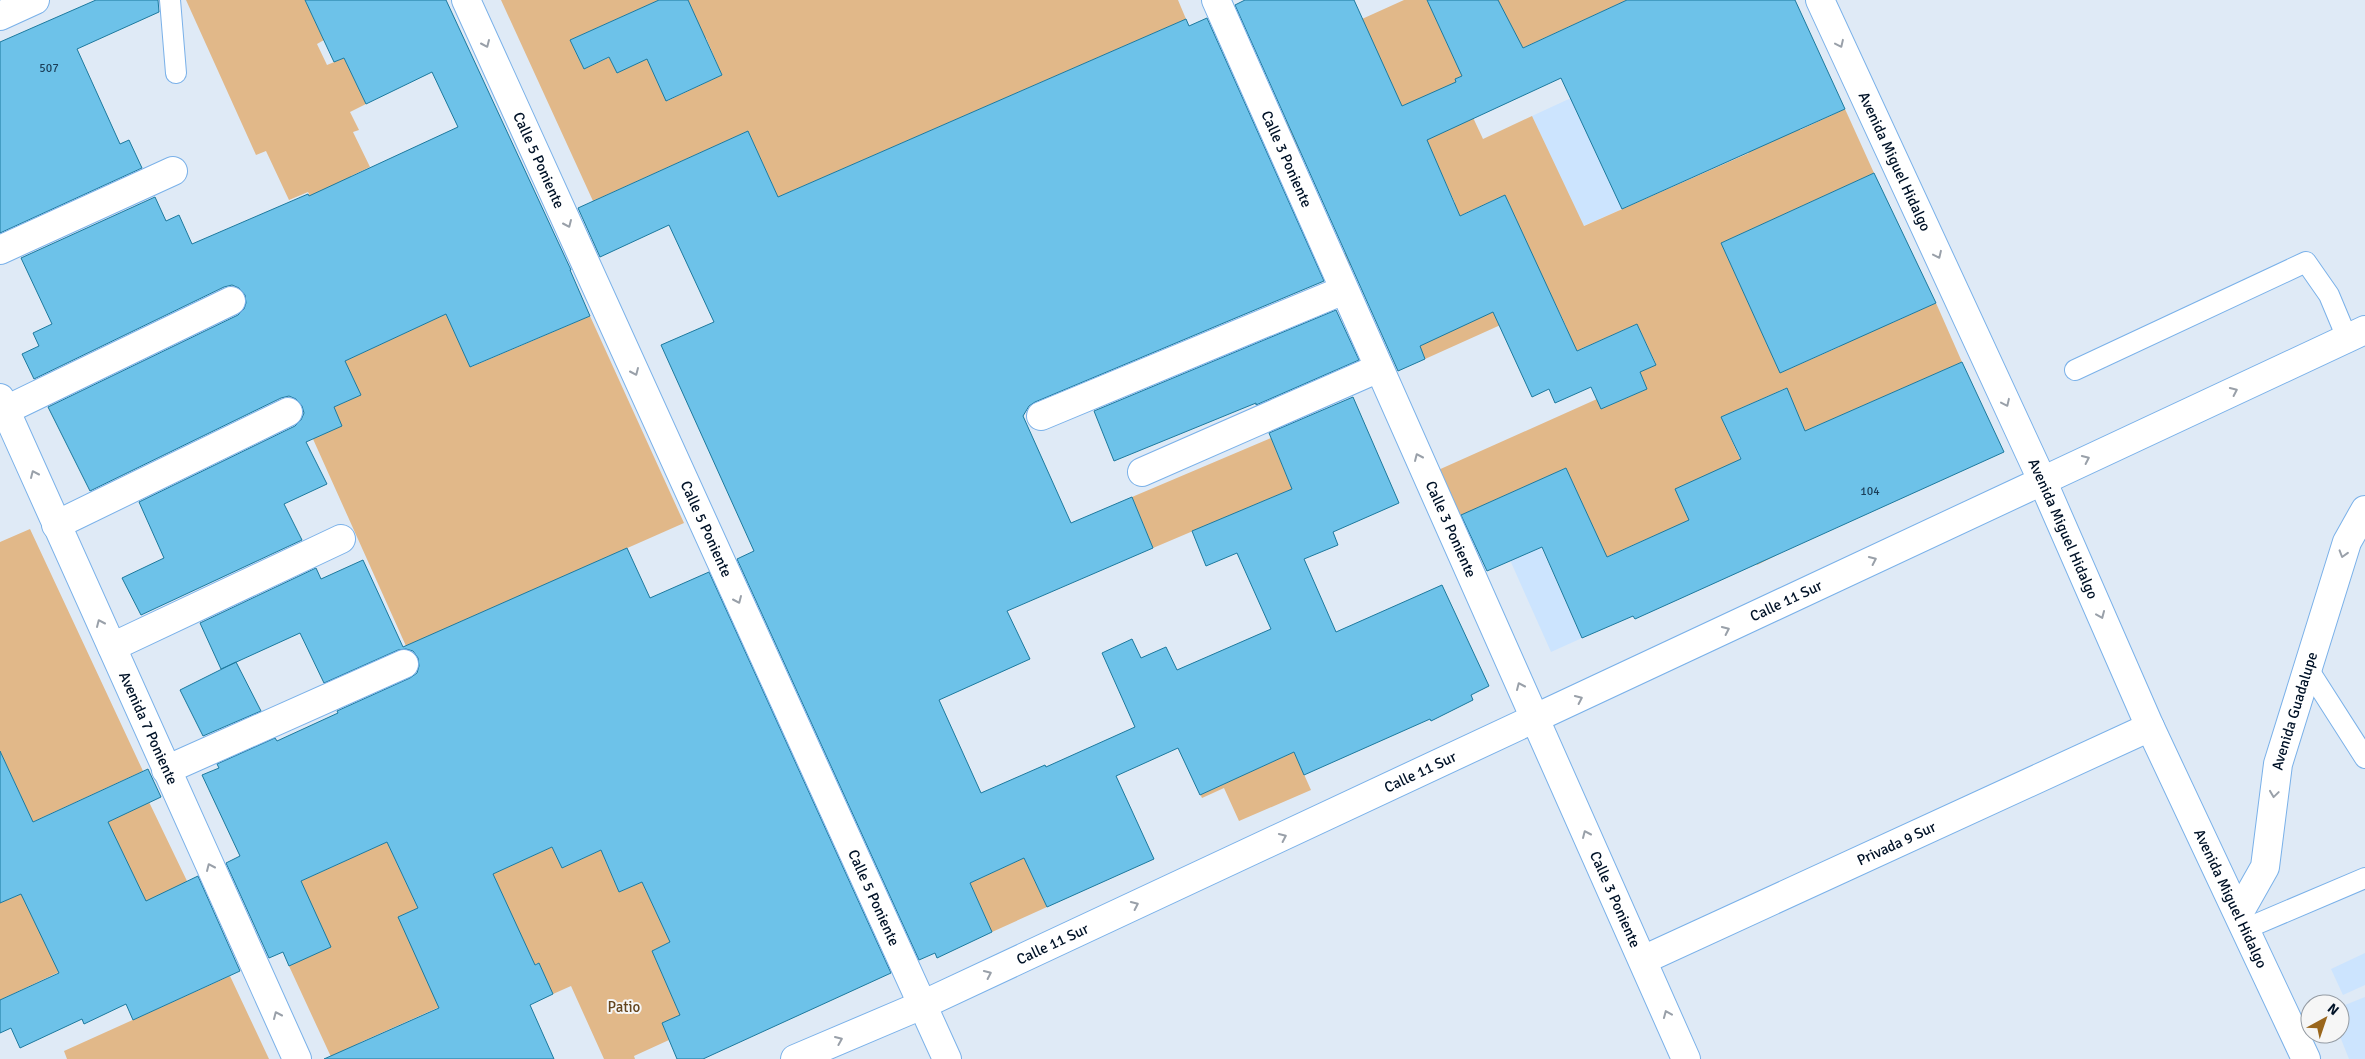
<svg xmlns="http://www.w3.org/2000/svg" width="2365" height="1059" font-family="Signika,sans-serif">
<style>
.built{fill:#cce4fe}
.green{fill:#e1b889;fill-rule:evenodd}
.building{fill:#6dc2e9;stroke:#1c799e}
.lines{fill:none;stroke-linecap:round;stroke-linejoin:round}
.service-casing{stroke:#7ab1e9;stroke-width:22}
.minor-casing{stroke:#7ab1e9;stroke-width:30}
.tertiary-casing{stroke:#7ab1e9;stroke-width:30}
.service{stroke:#fff;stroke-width:20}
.minor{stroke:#fff;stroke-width:28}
.tertiary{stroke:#fff;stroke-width:28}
.oneway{stroke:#99a0a9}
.labels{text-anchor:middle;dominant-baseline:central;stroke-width:4;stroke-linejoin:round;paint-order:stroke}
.number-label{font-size:12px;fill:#1b3e58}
.street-label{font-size:15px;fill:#001227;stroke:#f6f6f6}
.park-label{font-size:15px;fill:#63441d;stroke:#f6f6f6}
</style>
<rect width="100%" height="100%" fill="#dfeaf6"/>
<path class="built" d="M 1571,98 L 1622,209 L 1583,226 L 1532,116 Z
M 1541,547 L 1582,638 L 1551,652 L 1510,560 Z
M 2365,953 L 2365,985 L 2343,995 L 2331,969 Z
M 2365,997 L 2365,1059 L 2349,1059 L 2339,1034 L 2340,1007 Z"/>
<path class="green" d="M 186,0 L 305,0 L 324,40 L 317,44 L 327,65 L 344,58 L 366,104 L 350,112 L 359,130 L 353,132 L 370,167 L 351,176 L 370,218 L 329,237 L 308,192 L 289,200 L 266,151 L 256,155 Z
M 501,0 L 659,0 L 570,40 L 584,69 L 696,18 L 688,0 L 1178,0 L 1186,19 L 778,197 L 748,131 L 593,201 ZM 706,38 L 722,75 L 667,101 L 658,59 Z
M 1404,0 L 1427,0 L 1458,67 L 1498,0 L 1627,0 L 1455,79 L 1483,139 L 1532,116 L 1584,226 L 1749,153 L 1725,101 L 1777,78 L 1800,130 L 1845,109 L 1874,173 L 1721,243 L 1780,373 L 1839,347 L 1876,287 L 1892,323 L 1936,303 L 1962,362 L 1805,431 L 1786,388 L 1721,417 L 1761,505 L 1754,509 L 1775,556 L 1757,565 L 1742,532 L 1672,564 L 1658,534 L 1606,557 L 1566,468 L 1457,517 L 1436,471 L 1597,399 L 1601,409 L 1647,389 L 1640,372 L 1656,364 L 1637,324 L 1574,352 L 1566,326 L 1554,301 L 1425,359 L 1420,346 L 1485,271 L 1530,250 L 1505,195 L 1345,268 L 1340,255 L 1455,203 L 1409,103 L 1294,154 L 1280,123 L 1388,74 L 1342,28 Z
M 446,314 L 471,367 L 590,316 L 684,523 L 406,646 L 313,439 L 334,407 L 360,395 L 345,361 Z
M 1271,438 L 1292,489 L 1153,548 L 1132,497 Z
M 30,529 L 143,771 L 0,837 L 0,806 L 21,796 L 0,751 L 0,542 Z
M 1294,752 L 1311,790 L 1239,821 L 1224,788 L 1202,798 L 1187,766 L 1250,772 Z
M 149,802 L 187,881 L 59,972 L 0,1000 L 0,903 L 49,881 L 87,832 Z
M 387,842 L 418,908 L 398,917 L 512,916 L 493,874 L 552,847 L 562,868 L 601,850 L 619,892 L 642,882 L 670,942 L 652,951 L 680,1015 L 662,1023 L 669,1040 L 634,1056 L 635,1059 L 604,1059 L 571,986 L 553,994 L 538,963 L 361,1042 L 332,1059 L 289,966 L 301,881 Z
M 1024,858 L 1047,907 L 992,932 L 970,883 Z
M 230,976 L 269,1059 L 67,1059 L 64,1051 Z"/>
<path class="building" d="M 96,0 L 158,0 L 159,12 L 77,49 L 120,144 L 129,140 L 142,168 L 0,233 L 0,42 Z
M 305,0 L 446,0 L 571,270 L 570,270 L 590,316 L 470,367 L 446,314 L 345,361 L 361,395 L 334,407 L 342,426 L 306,442 L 327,484 L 284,504 L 302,540 L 141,615 L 122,578 L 164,558 L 139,502 L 295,426 L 301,420 L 304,413 L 302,406 L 296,399 L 289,396 L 281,398 L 90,491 L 48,407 L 238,315 L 244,309 L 246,303 L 245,295 L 239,288 L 232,285 L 224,287 L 34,379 L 22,354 L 39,346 L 33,333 L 52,324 L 21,258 L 155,197 L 166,221 L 179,215 L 192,244 L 308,194 L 309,196 L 458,127 L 432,72 L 366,104 L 344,58 L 334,62 Z
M 659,0 L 688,0 L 722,75 L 666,101 L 647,59 L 617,73 L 609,57 L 584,69 L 570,40 Z
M 1245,0 L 1354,0 L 1402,106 L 1456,82 L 1455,79 L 1462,76 L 1427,0 L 1498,0 L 1523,48 L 1627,0 L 1795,0 L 1845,109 L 1622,209 L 1561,78 L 1427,140 L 1460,216 L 1505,195 L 1577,351 L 1637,324 L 1656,365 L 1640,372 L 1647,389 L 1601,409 L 1591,387 L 1555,403 L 1549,389 L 1532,397 L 1493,312 L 1420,346 L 1425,359 L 1398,371 L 1235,5 Z
M 1207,18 L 1324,281 L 1035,402 L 1029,406 L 1023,416 L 1071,523 L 1132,497 L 1153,548 L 1007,611 L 1030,659 L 939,700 L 981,793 L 1045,765 L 1046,767 L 1135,727 L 1102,653 L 1132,639 L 1141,658 L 1166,647 L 1177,670 L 1271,629 L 1237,553 L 1206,566 L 1192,531 L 1292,489 L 1269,433 L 1353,397 L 1399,503 L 1333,532 L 1338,545 L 1304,559 L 1336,632 L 1442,585 L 1489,686 L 1471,695 L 1473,700 L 1431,721 L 1430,719 L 1304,775 L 1294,752 L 1200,795 L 1178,748 L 1116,776 L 1154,859 L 1047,907 L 1024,858 L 970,883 L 992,932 L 937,958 L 935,953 L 919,960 L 737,559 L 754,551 L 661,345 L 714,322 L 669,225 L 600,257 L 578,208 L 748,131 L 778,197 L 1186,19 L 1189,26 Z
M 1874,173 L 1936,303 L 1780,373 L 1721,243 Z
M 1336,310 L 1359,360 L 1256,405 L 1256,403 L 1114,461 L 1094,411 Z
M 1962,362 L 2004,452 L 1686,596 L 1635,619 L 1633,616 L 1582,638 L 1542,547 L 1487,571 L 1461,515 L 1566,468 L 1607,557 L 1689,520 L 1675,489 L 1741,459 L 1721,417 L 1787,388 L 1805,431 Z
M 627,548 L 650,598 L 709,572 L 891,973 L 703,1059 L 677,1059 L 662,1023 L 680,1015 L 652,951 L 670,942 L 642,882 L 619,892 L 601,850 L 562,868 L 552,847 L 493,874 L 535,965 L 539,963 L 553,994 L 530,1005 L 554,1059 L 324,1059 L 439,1008 L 398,917 L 418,908 L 387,842 L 301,881 L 331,947 L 289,966 L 283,952 L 269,958 L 226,863 L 240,856 L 202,775 L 219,768 L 217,764 L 275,738 L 277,741 L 338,713 L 337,711 L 410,678 L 417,673 L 419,666 L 418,658 L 413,651 L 406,649 L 398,650 L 324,683 L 300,633 L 221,669 L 200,623 L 316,568 L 321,579 L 363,560 L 403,647 Z
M 236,662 L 261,711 L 203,736 L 180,690 Z
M 0,751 L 33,822 L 148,769 L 161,797 L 108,822 L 146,901 L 198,876 L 240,971 L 133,1020 L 126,1004 L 84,1024 L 82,1019 L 20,1048 L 11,1028 L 0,1033 L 0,1000 L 59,973 L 21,894 L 0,903 Z"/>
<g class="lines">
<g class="service-casing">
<path id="service" d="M 170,0 L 176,73
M 2075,370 L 2306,262 L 2329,295 L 2347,338
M 2308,669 L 2365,758
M 2245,929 L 2365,878"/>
</g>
<g class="minor-casing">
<g id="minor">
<path id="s1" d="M 466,0 L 947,1059"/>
<path id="s2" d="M 1216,0 L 1686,1059"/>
<path d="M 0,16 L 35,0"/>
<path d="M 0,250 L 173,171"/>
<path id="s3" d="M 0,398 L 297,1059"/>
<path d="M 6,410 L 231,301"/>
<path d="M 1041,416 L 1344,290"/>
<path d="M 1142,472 L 1379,368"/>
<path d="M 56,525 L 288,412"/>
<path d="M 112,647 L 341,539"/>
<path d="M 166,770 L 404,664"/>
<path id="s4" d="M 1643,960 L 2150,727"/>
</g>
</g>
<g class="tertiary-casing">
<g id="tertiary">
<path id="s5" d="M 1820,0 L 2042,480 L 2150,727 L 2306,1059"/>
<path id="s6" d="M 2239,913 L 2265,867 L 2278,764 L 2347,542 L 2365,510"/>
<path id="s7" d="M 795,1059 L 922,1005 L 2365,330"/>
</g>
</g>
<use href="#service" class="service"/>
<use href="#minor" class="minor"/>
<use href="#tertiary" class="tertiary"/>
</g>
<defs><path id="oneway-chevron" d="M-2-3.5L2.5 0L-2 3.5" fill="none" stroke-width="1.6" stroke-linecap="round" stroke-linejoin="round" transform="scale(1.25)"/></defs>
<g class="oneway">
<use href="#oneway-chevron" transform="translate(486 44) rotate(66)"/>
<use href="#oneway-chevron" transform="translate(1840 44) rotate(65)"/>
<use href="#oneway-chevron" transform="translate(568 224) rotate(66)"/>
<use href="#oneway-chevron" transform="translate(1938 255) rotate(65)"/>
<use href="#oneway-chevron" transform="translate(635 372) rotate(66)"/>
<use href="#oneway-chevron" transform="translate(2234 391) rotate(-25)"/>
<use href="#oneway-chevron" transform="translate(2006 403) rotate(65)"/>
<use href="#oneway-chevron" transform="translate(1418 457) rotate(-114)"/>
<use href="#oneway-chevron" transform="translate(2086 459) rotate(-25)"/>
<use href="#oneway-chevron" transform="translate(34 474) rotate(-114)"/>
<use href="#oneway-chevron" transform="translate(2343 554) rotate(107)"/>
<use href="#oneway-chevron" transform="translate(1873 560) rotate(-25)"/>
<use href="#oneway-chevron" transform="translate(738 600) rotate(66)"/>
<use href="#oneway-chevron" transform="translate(2101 615) rotate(67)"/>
<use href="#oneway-chevron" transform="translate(100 623) rotate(-114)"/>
<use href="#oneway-chevron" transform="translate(1726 630) rotate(-25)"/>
<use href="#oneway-chevron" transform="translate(1520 686) rotate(-114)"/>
<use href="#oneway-chevron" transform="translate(1579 699) rotate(-25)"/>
<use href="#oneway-chevron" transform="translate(2274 794) rotate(98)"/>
<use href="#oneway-chevron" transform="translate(1586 834) rotate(-114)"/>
<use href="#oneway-chevron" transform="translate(1283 837) rotate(-25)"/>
<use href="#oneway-chevron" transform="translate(210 867) rotate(-114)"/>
<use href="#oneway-chevron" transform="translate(1135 905) rotate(-25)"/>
<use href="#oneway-chevron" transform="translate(988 974) rotate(-25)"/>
<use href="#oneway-chevron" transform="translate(1667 1014) rotate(-113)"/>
<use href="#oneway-chevron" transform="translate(277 1015) rotate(-114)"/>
<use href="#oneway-chevron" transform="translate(839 1040) rotate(-23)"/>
</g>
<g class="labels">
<g class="number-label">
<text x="49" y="68">507</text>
<text x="1870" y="491">104</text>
</g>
<g class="street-label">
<text stroke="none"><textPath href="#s2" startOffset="174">Calle 3 Poniente</textPath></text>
<text stroke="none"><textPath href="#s1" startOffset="176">Calle 5 Poniente</textPath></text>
<text stroke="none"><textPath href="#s5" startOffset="178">Avenida Miguel Hidalgo</textPath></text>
<text stroke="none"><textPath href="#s5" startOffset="582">Avenida Miguel Hidalgo</textPath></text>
<text stroke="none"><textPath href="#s1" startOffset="581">Calle 5 Poniente</textPath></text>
<text stroke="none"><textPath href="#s2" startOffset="579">Calle 3 Poniente</textPath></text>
<text stroke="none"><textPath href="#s7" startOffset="1092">Calle 11 Sur</textPath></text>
<text stroke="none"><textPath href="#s6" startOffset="212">Avenida Guadalupe</textPath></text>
<text stroke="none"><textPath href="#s3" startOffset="362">Avenida 7 Poniente</textPath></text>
<text stroke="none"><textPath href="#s7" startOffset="688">Calle 11 Sur</textPath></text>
<text stroke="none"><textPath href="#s4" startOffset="279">Privada 9 Sur</textPath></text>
<text stroke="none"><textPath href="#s5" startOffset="988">Avenida Miguel Hidalgo</textPath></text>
<text stroke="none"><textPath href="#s1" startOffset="986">Calle 5 Poniente</textPath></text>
<text stroke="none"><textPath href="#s2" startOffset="984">Calle 3 Poniente</textPath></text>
<text stroke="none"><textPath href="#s7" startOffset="282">Calle 11 Sur</textPath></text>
</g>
<g class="park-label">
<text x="624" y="1007">Patio</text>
</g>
</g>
<g transform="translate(2325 1019) rotate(40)"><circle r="24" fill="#f6f6f6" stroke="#949ba3"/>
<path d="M0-4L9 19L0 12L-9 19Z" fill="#9a661c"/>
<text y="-8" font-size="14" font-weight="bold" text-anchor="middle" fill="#001227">N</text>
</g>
</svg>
